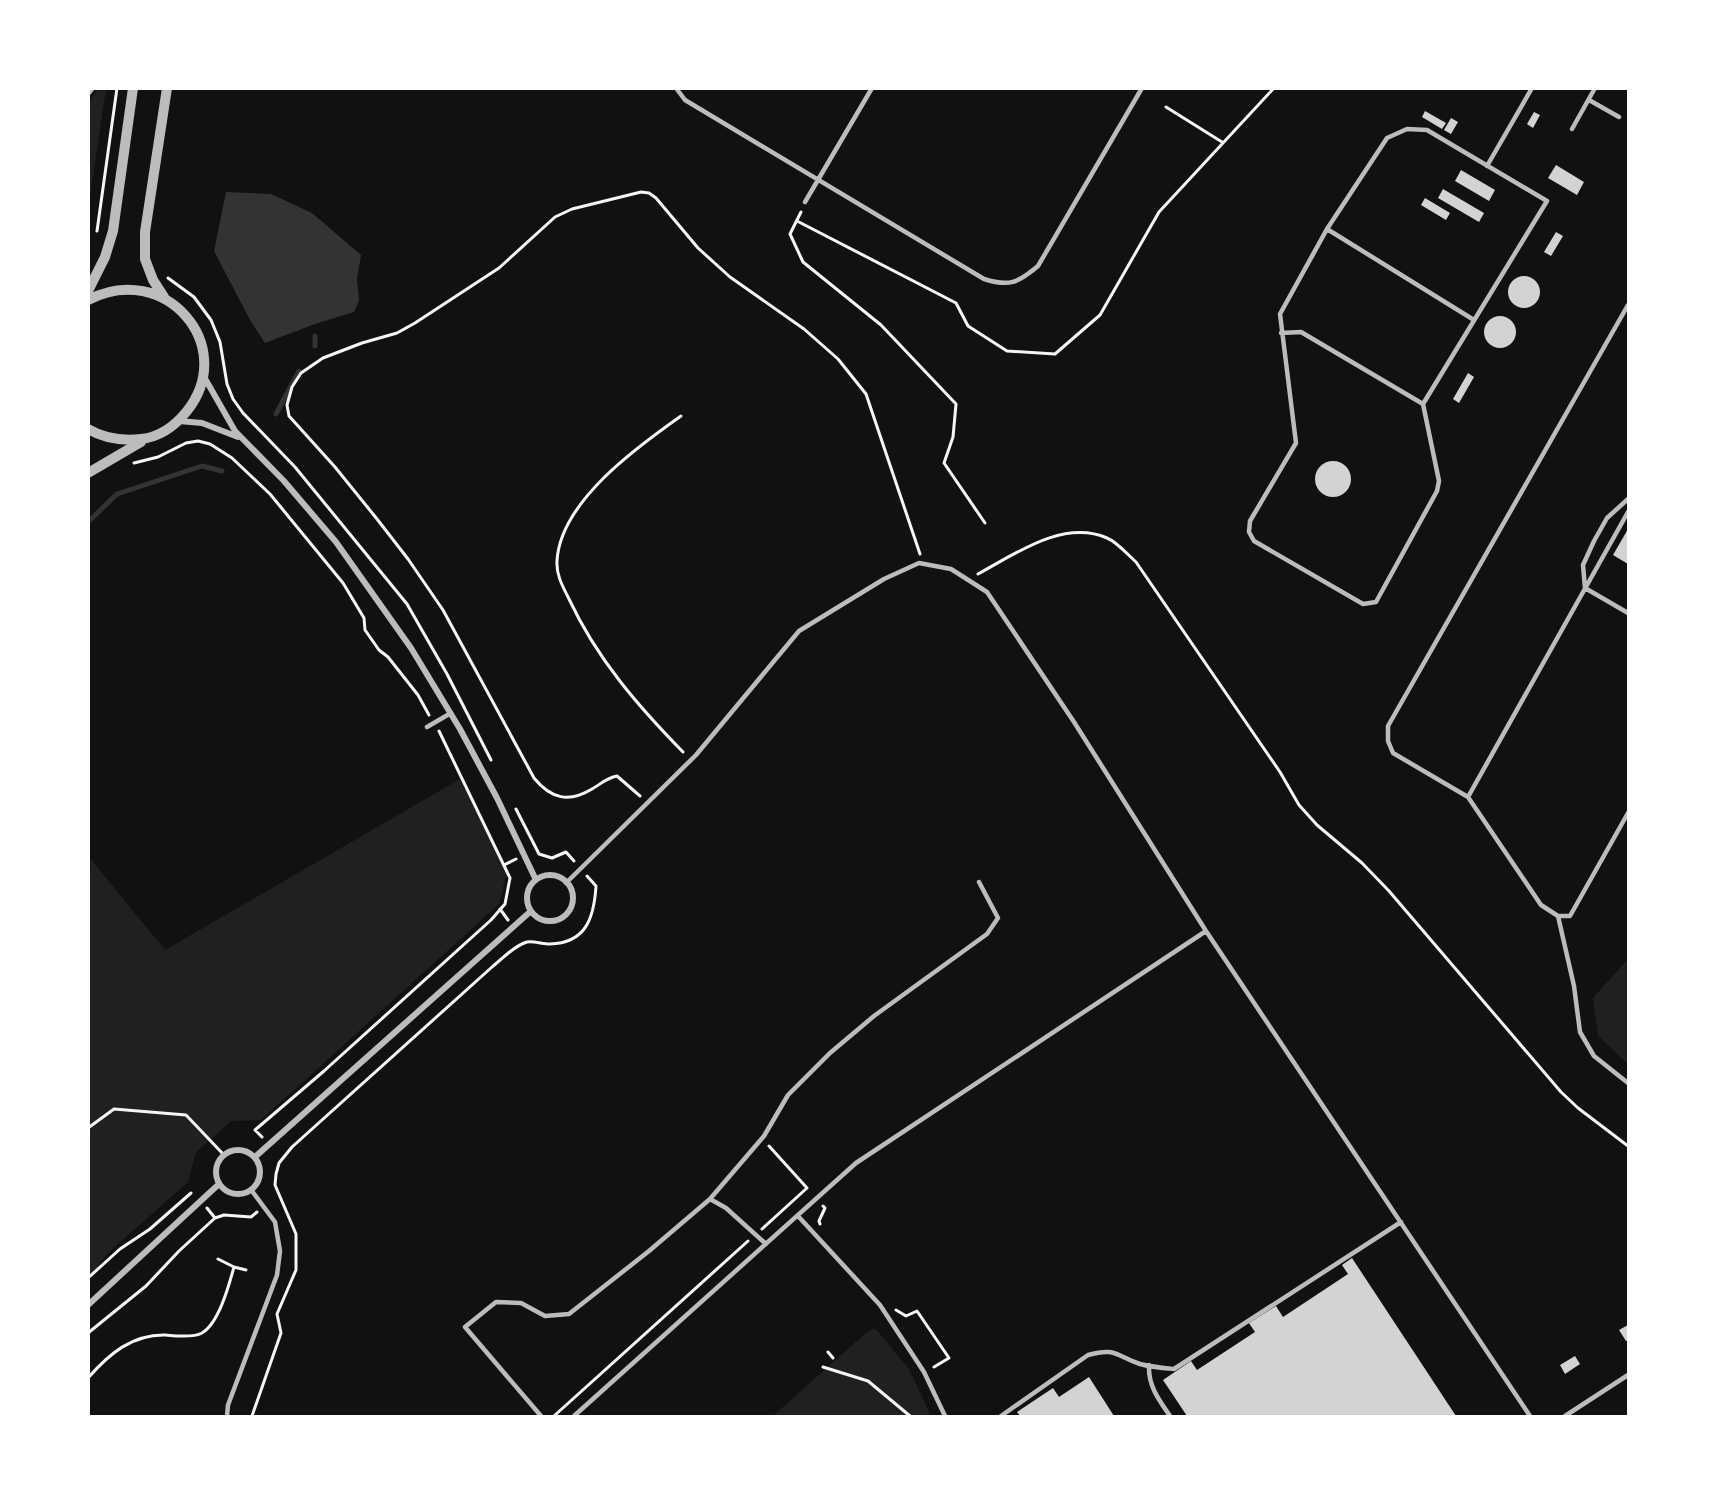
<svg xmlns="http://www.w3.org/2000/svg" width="1717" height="1505" font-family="'Nunito Sans',sans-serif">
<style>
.green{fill:#202020}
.water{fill:#333}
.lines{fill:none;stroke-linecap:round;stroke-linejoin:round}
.stream{stroke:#333;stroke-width:5}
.building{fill:#d3d3d3}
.path{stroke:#f5f5f5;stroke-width:3}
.service{stroke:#bcbcbc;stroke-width:4.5}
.minor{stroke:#bcbcbc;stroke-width:6}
.tertiary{stroke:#bcbcbc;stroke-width:10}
</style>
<rect width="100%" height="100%" fill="#111"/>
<path class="green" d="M 99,88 L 106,89 L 89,203 L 89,102 Z
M 460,779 L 508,868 L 499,904 L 261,1120 L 231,1121 L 196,1152 L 188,1182 L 108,1253 L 89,1277 L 89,857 L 165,950 Z
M 1628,959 L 1628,1064 L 1598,1036 L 1593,998 Z
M 875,1328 L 909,1369 L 931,1416 L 773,1416 L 868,1331 Z"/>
<path class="water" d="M 226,192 L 271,194 L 312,213 L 361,255 L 357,279 L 359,301 L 354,312 L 315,324 L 265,343 L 250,320 L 214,251 Z"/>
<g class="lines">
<path class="stream" d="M 315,336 L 315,346
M 276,414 L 299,371
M 88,522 L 117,494 L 202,466 L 222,471"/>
</g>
<path class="building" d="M 1425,111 L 1446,123 L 1442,129 L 1422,117 Z
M 1534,112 L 1540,115 L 1533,128 L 1527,124 Z
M 1451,118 L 1458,122 L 1451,134 L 1444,130 Z
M 1556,165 L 1584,182 L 1577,195 L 1548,178 Z
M 1461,170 L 1495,190 L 1489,201 L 1455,181 Z
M 1443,189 L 1484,213 L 1479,222 L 1438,198 Z
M 1425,198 L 1450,213 L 1446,220 L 1421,205 Z
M 1556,232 L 1563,236 L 1551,256 L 1544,252 Z
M1508 292a16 16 0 1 1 32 0a16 16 0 1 1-32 0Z
M1484 332a16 16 0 1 1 32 0a16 16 0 1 1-32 0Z
M 1468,373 L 1474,377 L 1459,403 L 1453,399 Z
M1315 479a18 18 0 1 1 36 0a18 18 0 1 1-36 0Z
M 1628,529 L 1628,564 L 1613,555 Z
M 1352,1258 L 1456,1416 L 1187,1416 L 1163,1380 L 1191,1361 L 1197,1370 L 1255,1332 L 1249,1323 L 1276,1306 L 1283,1317 L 1348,1274 L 1342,1265 Z
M 1628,1325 L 1628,1340 L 1626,1341 L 1619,1330 Z
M 1575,1356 L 1580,1364 L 1565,1374 L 1560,1365 Z
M 1089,1377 L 1114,1416 L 1020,1416 L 1017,1412 L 1053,1388 L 1059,1397 Z"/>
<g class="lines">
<path class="path" d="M 1166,107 L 1222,142
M 801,212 L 790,234 L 803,262 L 881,325 L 956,404 L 953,437 L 944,463 L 985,523
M 797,221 L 956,303 L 968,326 L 1007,351 L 1055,354 L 1100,315 L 1159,212 L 1274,88
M 97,231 L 117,88
M 168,278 L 194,297 L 211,320 L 220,342 L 227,384 L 233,399 L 243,413 L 295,467 L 407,604 L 447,674 L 491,760
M 681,416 C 637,447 560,502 557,561 C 556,575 563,587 569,599 C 597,659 638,706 683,752
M 134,463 L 158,457 L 186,443 L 198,441 L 210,444 L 232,458 L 270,494 L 343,583 L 364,618 L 365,630 L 379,650 L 388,657 L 418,695 L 429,715
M 978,574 C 1015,554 1063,519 1107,538 C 1117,542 1127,554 1136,562 L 1280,772 L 1299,805 L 1317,825 L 1362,863 L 1389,891 L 1561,1092 L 1578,1108 L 1628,1146
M 640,796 L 617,776 C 606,778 601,784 592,789 C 569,803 551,799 534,778 L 443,610 L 408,559 L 377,519 L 335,467 L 289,416 L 287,405 L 292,387 L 301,373 L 323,358 L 362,343 L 397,333 L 415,323 L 499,268 L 555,217 L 572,209 L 641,192 L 649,193 L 656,198 L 698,248 L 730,277 L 804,329 L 838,359 L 866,394 L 920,554
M 516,809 L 539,854 L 552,858 L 566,852 L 574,861
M 504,865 L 516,859
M 500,909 L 508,920
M 88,1128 L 114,1109 L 186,1115 L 224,1155
M 262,1137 L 255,1130 L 324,1071 L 491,920 L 505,904 L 510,878 L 439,731
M 769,1146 L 807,1188
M 207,1208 L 215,1218
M 820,1224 L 819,1221 L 825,1208 L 823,1206
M 762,1229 L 807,1188
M 218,1259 L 234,1267 L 246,1270
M 88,1278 L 120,1249 L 150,1229 L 191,1193
M 896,1310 L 906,1316 L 917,1311 L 949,1358 L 934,1367
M 88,1333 L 146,1286 L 179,1251 L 215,1218 L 224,1215 L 251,1217 L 257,1212
M 828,1352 L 833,1358
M 823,1367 L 868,1381 L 910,1416
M 88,1378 C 109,1354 132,1334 166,1335 C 176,1336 193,1338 202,1333 C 219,1323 229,1285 234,1267
M 252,1416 L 281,1333 L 277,1314 L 296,1270 L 296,1234 L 275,1185 L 276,1174 L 279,1163 L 292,1147 L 492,967 C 502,959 515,945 527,942 C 534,941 543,944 550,944 C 586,943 594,918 596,886 L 587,876
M 554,1416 L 748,1241"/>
<path class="service" d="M 676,88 L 685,100 L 984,279 C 1009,287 1018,283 1038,266 L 1142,88
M 1589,100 L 1619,117
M 1407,129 L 1427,130 L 1547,201 L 1423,404 L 1439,481 L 1437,491 L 1376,602 L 1363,604 L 1254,541 L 1249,532 L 1250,521 L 1296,443 L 1280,314 L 1327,229 L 1387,138 Z
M 1572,129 L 1595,88
M 1487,166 L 1532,88
M 805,202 L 872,88
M 1327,229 L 1474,320
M 1628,305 L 1388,726 L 1388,741 L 1393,753 L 1468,797 L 1541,905 L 1558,916 L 1570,916 L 1628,813
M 1281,333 L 1301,332 L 1423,404
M 1585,588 L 1583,565 L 1594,541 L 1607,518 L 1628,499
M 1585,588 L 1628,613
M 427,727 L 451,713
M 1468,797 L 1628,512
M 566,883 L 696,755 L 799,631 L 884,579 L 919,563 L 951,569 L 987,592 L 1074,722 L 1206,931 L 1530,1416
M 1558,916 L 1574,986 L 1580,1032 L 1594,1056 L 1628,1083
M 710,1199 L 726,1208 L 766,1244
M 798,1216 L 880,1305 L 924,1372 L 945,1416
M 1149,1365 C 1148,1386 1159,1400 1170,1416
M 227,1416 L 228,1405 L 277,1275 L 280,1251 L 275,1222 L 252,1191
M 541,1416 L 465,1327 L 496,1302 L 521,1303 L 545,1316 L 569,1314 L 649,1251 L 710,1199 L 764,1136 L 788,1095 L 830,1053 L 874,1016 L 987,934 L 998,918 L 979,882
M 574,1416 L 856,1163 L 1206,931
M 1001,1416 L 1088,1355 C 1117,1347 1115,1356 1140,1364 C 1151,1367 1163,1368 1174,1369 L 1401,1222
M 1565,1416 L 1628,1375"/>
<path class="minor" d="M 88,93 L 92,88
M 203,375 L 235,431 L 284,481 L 336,542 L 411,648 L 460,729 L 497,798 L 536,880
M 179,421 L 202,423 L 238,437
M527 898a23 23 0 1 1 46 0a23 23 0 1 1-46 0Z
M216 1172a22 22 0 1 1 44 0a22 22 0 1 1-44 0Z
M 255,1157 L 531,911
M 88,1305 L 219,1184"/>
<path class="tertiary" d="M 88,291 L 105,257 L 113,231 L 133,88
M 164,297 L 153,280 L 145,259 L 145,232 L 167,88
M 88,300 C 164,260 239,345 187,411 C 175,426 160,437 141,439 C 122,441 105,439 88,429
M 88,473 L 141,442"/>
</g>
<rect width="1717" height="1505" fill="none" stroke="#ffffff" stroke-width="180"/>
</svg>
